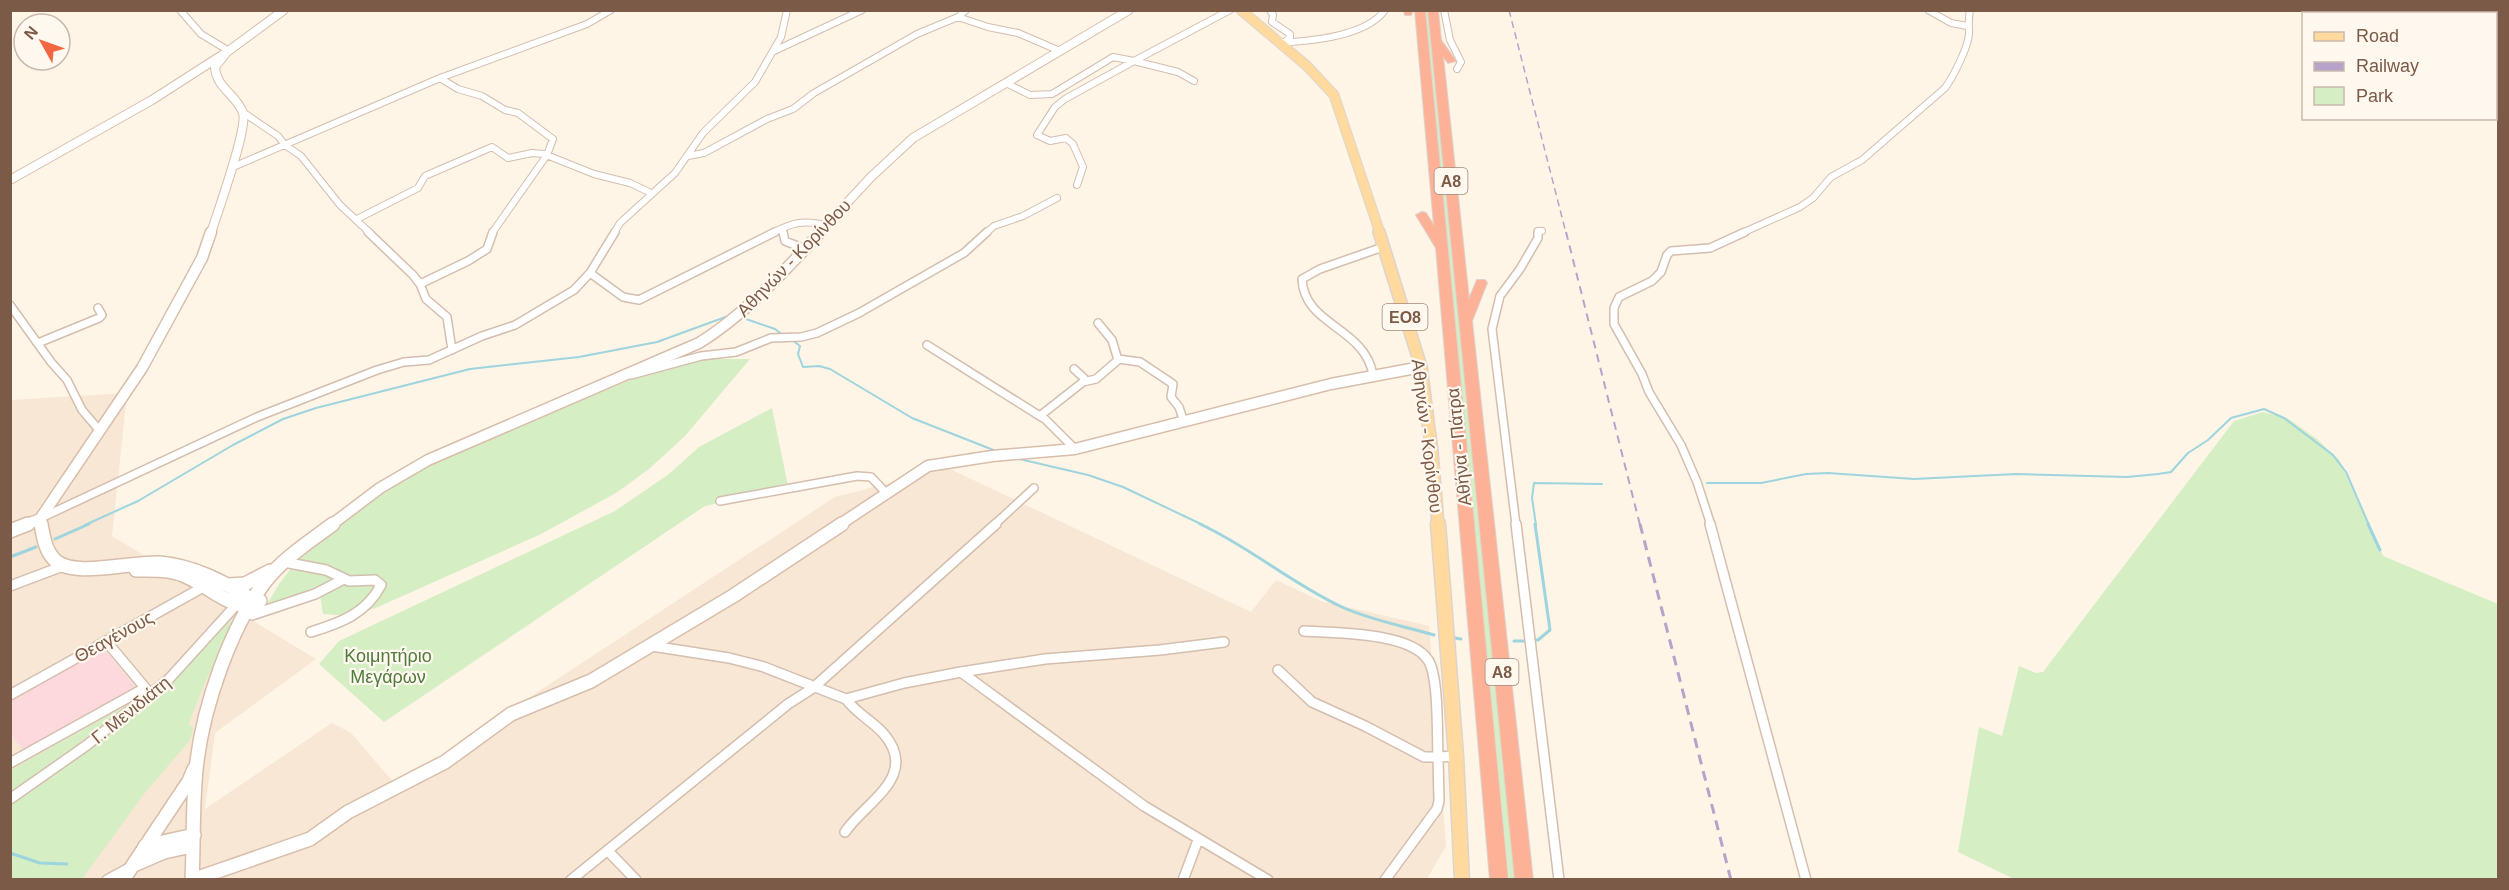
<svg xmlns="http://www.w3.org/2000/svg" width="2509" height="890" font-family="Arial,sans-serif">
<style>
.residential{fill:#f7e7d4}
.medical{fill:#fdd9de}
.green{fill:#d5eec3}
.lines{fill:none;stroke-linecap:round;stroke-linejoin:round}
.stream-far1{stroke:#9ed4dd;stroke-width:2}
.stream{stroke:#9ed4dd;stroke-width:3}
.street-far2-casing{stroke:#d4beae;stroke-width:8}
.street-far1-casing{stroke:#d4beae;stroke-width:10}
.street-casing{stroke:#d4beae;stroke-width:12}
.secondary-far2-casing{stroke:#d8beaa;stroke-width:10}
.secondary-far1-casing{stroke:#d8beaa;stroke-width:13}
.secondary-casing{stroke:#d8beaa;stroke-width:16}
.primary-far2-casing{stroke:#ddd4cf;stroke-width:11}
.primary-far1-casing{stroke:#ddd4cf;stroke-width:14}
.primary-casing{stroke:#ddd4cf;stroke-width:17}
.highway-casing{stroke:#ddd4cf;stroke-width:2}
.street-far2{stroke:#fff;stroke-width:6}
.street-far1{stroke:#fff;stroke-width:7}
.street{stroke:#fff;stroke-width:9}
.secondary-far2{stroke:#fff;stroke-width:8}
.secondary-far1{stroke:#fff;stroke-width:10}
.secondary{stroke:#fff;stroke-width:13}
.primary-far2{stroke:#ffd99d;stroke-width:9}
.primary-far1{stroke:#ffd99d;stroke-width:11}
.primary{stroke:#ffd99d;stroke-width:14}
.highway{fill:#fdb298;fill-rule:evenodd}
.rail-far2{stroke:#b7a3ca;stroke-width:1.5;stroke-dasharray:7 4.5;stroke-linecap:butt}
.rail-far1{stroke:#b7a3ca;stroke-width:2;stroke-dasharray:8 6;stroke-linecap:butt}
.rail{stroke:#b7a3ca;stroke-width:3;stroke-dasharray:10 7;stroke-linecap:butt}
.labels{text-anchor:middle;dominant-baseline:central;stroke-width:4.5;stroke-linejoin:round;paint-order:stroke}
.shield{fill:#fff8ef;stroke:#a3897a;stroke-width:1.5}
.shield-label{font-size:16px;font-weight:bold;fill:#7b5a48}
.street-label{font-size:18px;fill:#7b5a48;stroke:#fff8ef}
.park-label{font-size:18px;fill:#4f7b3c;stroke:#fff8ef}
</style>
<rect width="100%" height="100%" fill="#fef5e7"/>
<path class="residential" d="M 127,393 L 112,536 L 316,659 L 215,733 L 205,809 L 332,723 L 351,733 L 396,785 L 835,497 L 948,468 L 1251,612 L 1276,580 L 1321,601 L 1429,626 L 1446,846 L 1427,879 L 11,880 L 11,400 Z"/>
<path class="medical" d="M 101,645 L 136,688 L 24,752 L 11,734 L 11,698 Z"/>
<path class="green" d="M 1425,11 L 1428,11 L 1515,879 L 1509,879 Z
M 696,359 L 750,359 L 685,436 L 649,469 L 616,493 L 541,534 L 378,607 L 351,616 L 323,614 L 320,595 L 263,611 L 279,584 L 296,562 L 355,513 L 403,478 L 453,453 L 633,379 Z
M 772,408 L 788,486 L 705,506 L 384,722 L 319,664 L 339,641 L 615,511 L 669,474 L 699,447 Z
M 2263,412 L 2287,418 L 2317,439 L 2339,460 L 2383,556 L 2498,604 L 2498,879 L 2014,879 L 1958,852 L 1979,727 L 2002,736 L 2019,666 L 2036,673 L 2043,672 L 2234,421 Z
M 226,622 L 234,622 L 203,687 L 189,723 L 193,728 L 190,740 L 144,794 L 82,879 L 11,879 L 10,806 C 89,752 164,695 226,622 Z
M 143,696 L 11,793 L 11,770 Z"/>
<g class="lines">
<path class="stream-far1" d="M 743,318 L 775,329 L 784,336
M 792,340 L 800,346 L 798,354 L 803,367 L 819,366 L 830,369 L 912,418 L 996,451
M 1015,458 L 1088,475 L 1123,487 L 1203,525
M 1707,483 L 1761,483 L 1806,474 L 1828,473 L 1914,479 L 2016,474 L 2127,477 L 2158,474 L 2171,472 L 2188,453 L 2208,440 L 2231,418 L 2264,409 L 2284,418 L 2333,455 L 2346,472 L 2369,525
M 85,525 L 138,501 L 233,445 L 283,419 L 316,408 L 470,369 L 579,357 L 657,342 L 731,315
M 1536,525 L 1532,498 L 1534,483 L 1602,484"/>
<path class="stream" d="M 1200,524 C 1250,547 1292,584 1342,607 C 1370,620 1404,626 1434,635
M 2368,524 L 2380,550
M 55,539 L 89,524
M 10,557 L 36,547
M 1455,638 L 1461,639
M 1533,640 L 1538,640 L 1550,630 L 1535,524
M 1514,641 L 1528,641
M 10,853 L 40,863 L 67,864"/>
<g class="street-far2-casing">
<path id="street-far2" d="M 180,10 L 201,34 L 229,51
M 966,10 L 958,17 L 988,27 L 1018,33 L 1060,51
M 1270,10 L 1273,15 L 1272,22 L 1290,34 L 1290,38 L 1284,42
M 1444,10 L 1450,40 L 1461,62 L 1457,69
M 1928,10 L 1951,23 L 1967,26
M 1279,43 C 1309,41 1366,37 1385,10
M 774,51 L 862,10
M 440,78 L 458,89 L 482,96 L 505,110 L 518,113 L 553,139 L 547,155 L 492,233
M 1006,83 L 1030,95 L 1052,94 L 1113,57 L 1134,61 L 1230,10
M 244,113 L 278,136 L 285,145 L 301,156 L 340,205 L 370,233
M 688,156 L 704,153 L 767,119 L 793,109 L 814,93 L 917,34 L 958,17
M 233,167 L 440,78 L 587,24 L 611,10
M 1077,185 L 1083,167 L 1073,144 L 1066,138 L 1050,141 L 1037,135 L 1055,107 L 1065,99 L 1134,61 L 1178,72 L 1194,81
M 357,219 L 418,188 L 425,176 L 492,147 L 508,158 L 532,153 L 544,154 L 594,174 L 630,183 L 651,193
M 782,229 L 783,233
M 614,233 L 620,223 L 675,173 L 703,133 L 755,82 L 781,37 L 787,10
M 772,233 C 794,222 802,220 827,225
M 986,233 L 994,226 L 1023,216 L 1057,198
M 1538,233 L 1538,231 L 1542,231
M 1742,233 L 1800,207 L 1813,198 L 1831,177 L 1862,160 L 1945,88 C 1953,77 1968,48 1969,34 C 1969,26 1968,19 1970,10"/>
</g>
<g class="street-far1-casing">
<path id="street-far1" d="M 368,232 L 413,275 L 420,284 L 426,299 L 447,317 L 452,350
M 783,232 L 785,241 L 805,249
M 590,273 L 623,297 L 639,300 L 775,232
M 420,284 L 468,261 L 487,249 L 493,232
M 10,305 L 51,362 L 67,380 L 82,410 L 100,431
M 38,343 L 99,318 L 102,315 L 98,308
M 927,345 L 1043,418
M 1118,359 L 1140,362 L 1173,384 L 1171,397 L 1179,407 L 1184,422
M 1074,369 L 1084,378 L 1083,382 L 1041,415 L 1075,449
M 631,375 L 701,356 L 736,352 L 771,338 L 801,337 L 817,333 L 859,313 L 964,253 L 987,232
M 1373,375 C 1365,327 1304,326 1302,279 L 1320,269 L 1383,247
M 1083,382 L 1096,379 L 1118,360 L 1112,340 L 1098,323
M 720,501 L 857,476 L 871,477 L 887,494
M 41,518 L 257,417 L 377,370 L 404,362 L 429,360 L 482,336 L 515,325 L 574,290 L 590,273 L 615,232
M 994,525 L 1034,488
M 1516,525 L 1492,329 L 1500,296 L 1520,269 L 1538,238 L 1538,232
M 1711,525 L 1697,482 L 1681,445 L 1649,392 L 1642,374 L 1614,324 L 1614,308 L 1619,297 L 1652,281 L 1661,272 L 1667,255 L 1671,251 L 1710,248 L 1745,232"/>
</g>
<g class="street-casing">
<path id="street" d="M 1516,524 L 1559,880
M 1710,524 L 1806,880
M 289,563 L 326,570 L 349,581 L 375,580 L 381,585 C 366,614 340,623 311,632
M 10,586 L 63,566
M 252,615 L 315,594 L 344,579
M 106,641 L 147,690
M 652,646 L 729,658 L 764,667 L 846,699 L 904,683 L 961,672 L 1144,806 L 1268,880
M 1278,670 L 1312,702 L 1365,726 L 1424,757 L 1438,757 C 1437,736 1439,676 1428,660 C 1410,632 1335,633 1304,631
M 961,672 L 1045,659 L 1160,650 L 1224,642
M 10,695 L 205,586
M 10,763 L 145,688
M 10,799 L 87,745 L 168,680 L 237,604
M 845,832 C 865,802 921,776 883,733 C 872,721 856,713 846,699
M 608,851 L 636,880
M 107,880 L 129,868
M 571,880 L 788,704 L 813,688 L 996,524
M 1183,880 L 1198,840
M 1385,880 L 1437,809 L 1439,801 L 1438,757 L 1456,756"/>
</g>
<g class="secondary-far2-casing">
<path id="secondary-far2" d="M 10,180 L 152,100 L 222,55
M 211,233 C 217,214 248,128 243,113 C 237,95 216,88 215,67 L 227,52 L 284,10
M 819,233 L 871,177 L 913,138 L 1129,10"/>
</g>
<g class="secondary-far1-casing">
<path id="secondary-far1" d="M 40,519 L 142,368 L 202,258 L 211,232
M 25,525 L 40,519 L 41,525
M 331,525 L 380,488 L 428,460 L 699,343 C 746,314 783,272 821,232
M 839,525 L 928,466 L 992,456 L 1075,449 L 1331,384 L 1421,367"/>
</g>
<g class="secondary-casing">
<path id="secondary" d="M 41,524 C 43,535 45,549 53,558 C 70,580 132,561 160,563 C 194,566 224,582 253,600 L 260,601
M 10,531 L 28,524
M 136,570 C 151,570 168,569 183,575 C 207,584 227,608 255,606
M 229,585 L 245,584 L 270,571
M 145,846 L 194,835
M 134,865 L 164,852 L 192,846
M 123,880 L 189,781 L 194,769
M 192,880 C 194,841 192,800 197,761 C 204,705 230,629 264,583 C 282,559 309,542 333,524
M 192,880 L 310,839 L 348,812 L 445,762 L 511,714 L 591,681 L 733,596 L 842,524"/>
</g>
<g class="primary-far2-casing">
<path id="primary-far2" d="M 1241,10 L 1307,66 L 1334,95 L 1380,233"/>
</g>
<g class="primary-far1-casing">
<path id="primary-far1" d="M 1379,232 L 1421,367 L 1432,452 L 1438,525"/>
</g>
<g class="primary-casing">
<path id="primary" d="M 1438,524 L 1456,756 L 1462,880"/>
</g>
<g class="highway-casing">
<path id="highway" d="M 1404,10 L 1413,10 L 1411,15 L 1405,15 Z
M 1415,10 L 1425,10 L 1508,880 L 1490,880 L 1436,248 L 1416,215 L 1422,212 L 1426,213 L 1434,226 Z
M 1428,10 L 1438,10 L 1441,40 L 1456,61 L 1448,63 L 1443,56 L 1469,299 L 1477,280 L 1485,280 L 1487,283 L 1472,321 L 1533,880 L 1515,880 Z"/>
</g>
<use href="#street-far2" class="street-far2"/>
<use href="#street-far1" class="street-far1"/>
<use href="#street" class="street"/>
<use href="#secondary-far2" class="secondary-far2"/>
<use href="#secondary-far1" class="secondary-far1"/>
<use href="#secondary" class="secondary"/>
<use href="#primary-far2" class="primary-far2"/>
<use href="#primary-far1" class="primary-far1"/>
<use href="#primary" class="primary"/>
<use href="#highway" class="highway"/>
<path class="rail-far2" d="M 1509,10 L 1566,233"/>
<path class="rail-far1" d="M 1566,232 L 1640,525"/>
<path class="rail" d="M 1640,524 L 1731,880"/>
</g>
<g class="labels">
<g class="shield">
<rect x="1434.5" y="168" width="33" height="26" rx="4.5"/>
<rect x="1382.5" y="304" width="45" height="26" rx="4.5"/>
<rect x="1485.5" y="659" width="33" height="26" rx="4.5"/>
</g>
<g class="shield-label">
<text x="1451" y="181">Α8</text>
<text x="1405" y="317">ΕΟ8</text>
<text x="1502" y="672">Α8</text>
</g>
<g class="street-label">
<text transform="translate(794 258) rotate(-46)">Αθηνών - Κορίνθου</text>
<text transform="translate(1427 436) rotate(83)">Αθηνών - Κορίνθου</text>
<text transform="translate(1459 447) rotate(-96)">Αθήνα - Πάτρα</text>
<text transform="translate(114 637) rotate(-29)">Θεαγένους</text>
<text transform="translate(131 710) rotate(-39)">Γ. Μενιδιάτη</text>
</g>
<g class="park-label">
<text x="388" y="656">Κοιμητήριο<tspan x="388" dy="21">Μεγάρων</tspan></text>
</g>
</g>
<rect width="2509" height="890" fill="none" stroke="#7b5a48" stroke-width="24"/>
<rect x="2302" y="12" width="195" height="108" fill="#fff8ef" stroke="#cab9ac" stroke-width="1.5"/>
<rect x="2314" y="32" width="30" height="9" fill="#ffd99d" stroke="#cab9ac" stroke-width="1.5"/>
<text x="2356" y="42" font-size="18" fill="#7b5a48">Road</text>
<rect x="2314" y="62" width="30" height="9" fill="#b7a3ca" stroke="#cab9ac" stroke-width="1.5"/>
<text x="2356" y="72" font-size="18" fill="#7b5a48">Railway</text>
<rect x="2314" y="87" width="30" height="18" fill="#d5eec3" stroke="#cab9ac" stroke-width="1.5"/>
<text x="2356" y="102" font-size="18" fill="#7b5a48">Park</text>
<g transform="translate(42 42) rotate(310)"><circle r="28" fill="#fff8ef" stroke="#cab9ac" stroke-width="1.5"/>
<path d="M0-4.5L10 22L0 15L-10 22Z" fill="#f26741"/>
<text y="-9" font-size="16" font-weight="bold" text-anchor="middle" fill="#7b5a48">N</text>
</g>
</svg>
